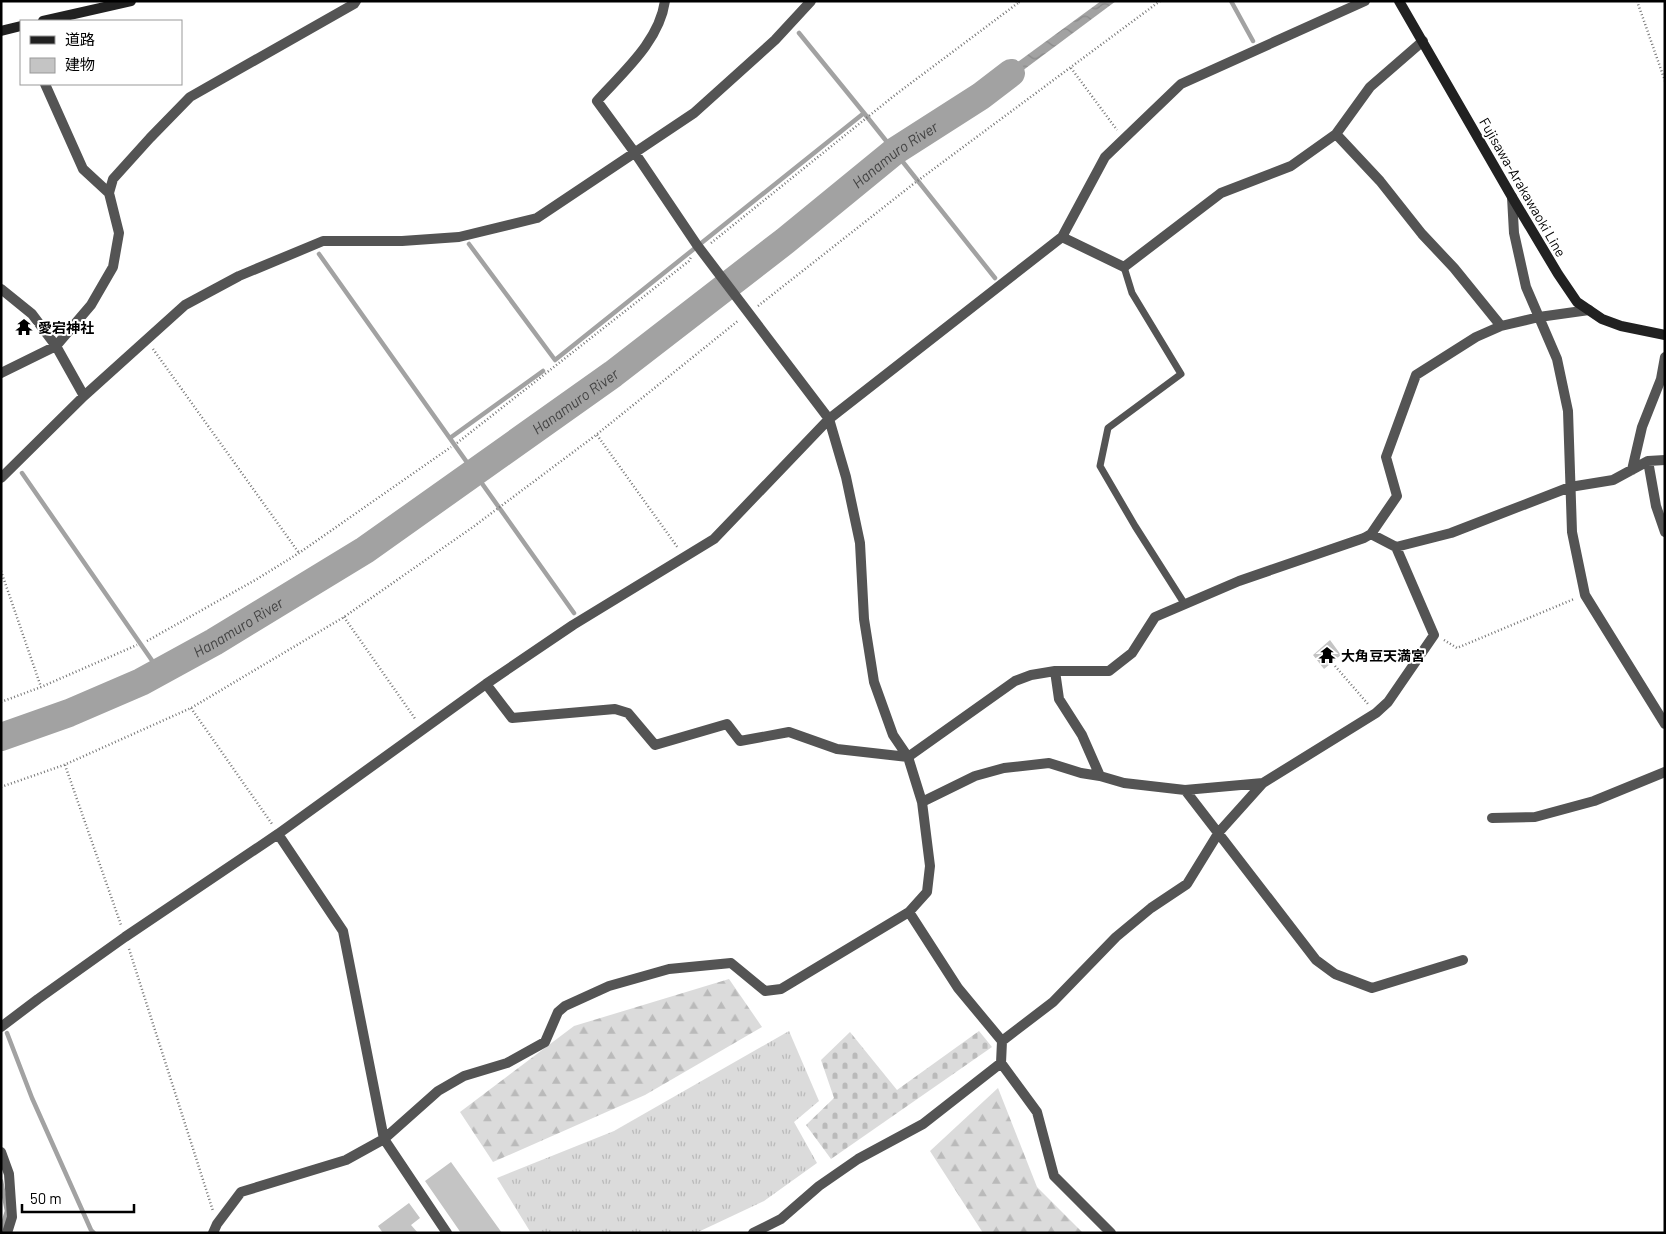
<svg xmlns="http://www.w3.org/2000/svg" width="1666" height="1234" font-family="Barlow,'Noto Sans JP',sans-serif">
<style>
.grass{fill:url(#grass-tufts)}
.forest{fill:url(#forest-firs)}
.cemetery{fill:url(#cemetery-stones)}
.water{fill:url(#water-waves)}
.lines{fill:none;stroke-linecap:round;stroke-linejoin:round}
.stream{stroke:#a2a2a2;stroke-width:4.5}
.river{stroke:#a2a2a2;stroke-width:28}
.building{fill:#c4c4c4}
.path{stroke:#767676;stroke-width:2.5;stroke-dasharray:1 2.5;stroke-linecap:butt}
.service{stroke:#545454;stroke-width:7}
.minor{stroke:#545454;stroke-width:10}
.secondary{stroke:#212121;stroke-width:10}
.labels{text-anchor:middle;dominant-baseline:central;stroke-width:4;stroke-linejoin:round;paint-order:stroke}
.street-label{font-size:14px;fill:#000;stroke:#fff}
.poi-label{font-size:14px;font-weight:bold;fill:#000;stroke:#fff;text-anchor:start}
.water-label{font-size:15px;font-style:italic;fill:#434343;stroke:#fff}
</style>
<defs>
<pattern id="grass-tufts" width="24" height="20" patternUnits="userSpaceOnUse" patternTransform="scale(1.25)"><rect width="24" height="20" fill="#dbdbdb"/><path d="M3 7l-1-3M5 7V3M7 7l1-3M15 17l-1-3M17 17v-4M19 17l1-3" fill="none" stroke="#bababa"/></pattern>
<pattern id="forest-firs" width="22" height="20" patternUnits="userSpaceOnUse" patternTransform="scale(1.25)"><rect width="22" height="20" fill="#dbdbdb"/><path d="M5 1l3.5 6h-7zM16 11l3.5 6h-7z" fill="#bababa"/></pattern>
<pattern id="cemetery-stones" width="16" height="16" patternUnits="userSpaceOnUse" patternTransform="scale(1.25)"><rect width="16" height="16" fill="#dbdbdb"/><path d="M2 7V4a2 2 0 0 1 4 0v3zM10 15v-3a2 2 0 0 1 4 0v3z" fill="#bababa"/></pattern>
<pattern id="water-waves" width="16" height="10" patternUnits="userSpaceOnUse" patternTransform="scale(1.25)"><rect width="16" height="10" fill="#a2a2a2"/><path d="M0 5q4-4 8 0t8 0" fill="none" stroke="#8a8a8a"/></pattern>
</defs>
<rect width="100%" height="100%" fill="#fff"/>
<path class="grass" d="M 789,1031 L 819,1101 L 794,1122 L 817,1163 L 764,1201 L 696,1233 L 531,1233 L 497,1178 L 614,1131 Z"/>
<path class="forest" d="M 729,979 L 762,1027 L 645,1095 L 493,1162 L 460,1112 L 574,1026 Z
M 998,1088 L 1037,1187 L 1083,1233 L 983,1233 L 930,1151 Z"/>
<path class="cemetery" d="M 979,1031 L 992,1047 L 831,1159 L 806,1125 L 834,1098 L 821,1060 L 850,1032 L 897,1090 Z"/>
<path class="water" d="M 1101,1 L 1116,1 L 983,100 L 978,91 Z"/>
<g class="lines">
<path class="stream" d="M 1231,1 L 1253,41
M 799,33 L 864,113
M 469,244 L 555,360 L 864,113 L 995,278
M 319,254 L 574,613
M 450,438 L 543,371
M 22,473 L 160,672
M 7,1033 L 32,1098 L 91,1230 L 94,1233
M 1,1181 L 7,1211 L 1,1231"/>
<path class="river" id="s1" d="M 1,737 L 69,713 L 141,682 L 214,642 L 365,550 L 613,374 L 785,241 L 895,151 L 981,96 L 1011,73"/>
</g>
<path class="building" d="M 1330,640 L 1341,655 L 1324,669 L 1313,655 Z
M 451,1162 L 502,1233 L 461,1233 L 425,1181 Z
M 409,1203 L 420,1218 L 411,1225 L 418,1233 L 383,1233 L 378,1226 Z"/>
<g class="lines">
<path class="path" d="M 1016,1 L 1018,3 L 1020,1
M 1637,1 L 1665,81
M 1071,68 L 1117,130
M 711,243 L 895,95 L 1018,3
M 758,306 L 912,185 L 1160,1
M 153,349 L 299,553
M 597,435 L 678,548
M 457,443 L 689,261 L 691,257
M 1,571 L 41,687
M 344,617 L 416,720
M 1444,640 L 1457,648 L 1574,599
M 147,641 L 257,579 L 299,553 L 451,447
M 1335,666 L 1368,704
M 1,702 L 41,687 L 137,645
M 191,708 L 272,824
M 65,765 L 121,925
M 1,787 L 64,765 L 191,708 L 344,617 L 473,527 L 596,435 L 739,320
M 129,949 L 213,1211"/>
<path class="service" d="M 1124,267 L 1132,293 L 1181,374 L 1108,428 L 1100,466 L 1135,526 L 1184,603"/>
<path class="minor" d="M 45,84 L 83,169 L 109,193
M 1336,134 L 1380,181 L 1422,234 L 1454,268 L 1501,326
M 1512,197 L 1514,233 L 1526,287 L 1557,359 L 1568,411 L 1572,532 L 1585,595 L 1665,724
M 1062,237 L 1124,267 L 1221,193 L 1291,166 L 1336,134 L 1370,87 L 1423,41
M 1,289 L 32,314 L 56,346 L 84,396
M 1,373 L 56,346 L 91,305 L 113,267 L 119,233 L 109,193 L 113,179 L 150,138 L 190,97 L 354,4 L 356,1
M 1648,461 L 1656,506 L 1665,532
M 1632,470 L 1642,427 L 1661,379 L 1665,357
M 1,478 L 84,396 L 185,305 L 239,276 L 323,241 L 402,241 L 459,237 L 537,218 L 694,113 L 775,40 L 811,1
M 1396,547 L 1451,533 L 1570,487 L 1613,480 L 1648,461 L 1665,460
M 1055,671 L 1059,699 L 1082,735 L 1100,776 L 1124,783 L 1185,790 L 1316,960 L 1335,974 L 1372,988 L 1463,960
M 486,684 L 512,718 L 615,709 L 628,713 L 655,745 L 727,724 L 740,741 L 789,732 L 837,749 L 908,757 L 1015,681 L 1031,675 L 1055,671 L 1109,671 L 1132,653 L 1155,617 L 1239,581 L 1364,538 L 1371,534 L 1397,496 L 1386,457 L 1416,375 L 1476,337 L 1501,326 L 1539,317 L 1589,310
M 1185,790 L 1263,783
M 922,802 L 975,776 L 1004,768 L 1049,763 L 1081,773 L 1100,776
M 1492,818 L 1535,817 L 1594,801 L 1665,772
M 278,834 L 343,931 L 384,1139 L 447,1233
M 909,912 L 958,988 L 1002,1041 L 1001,1063
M 1,1027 L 38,999 L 125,937 L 278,834 L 486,684 L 573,625 L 714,539 L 829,419 L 1062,237 L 1105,157 L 1181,84 L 1365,1
M 1002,1041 L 1053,1002 L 1116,937 L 1151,908 L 1187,884 L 1219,832 L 1263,783 L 1376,713 L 1388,702 L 1434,635 L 1396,547 L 1371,534
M 1,1152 L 9,1174 L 12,1217 L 7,1233
M 213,1233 L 217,1224 L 241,1192 L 346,1160 L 384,1139 L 438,1091 L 464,1076 L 507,1063 L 545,1042 L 558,1012 L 565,1006 L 609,986 L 669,969 L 731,963 L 765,991 L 781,989 L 909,912 L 927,892 L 930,866 L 922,802 L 908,757 L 893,735 L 874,682 L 864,619 L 860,543 L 846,477 L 829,419 L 697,245 L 635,153 L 597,101 C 623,72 659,42 665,1
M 753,1233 L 781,1219 L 819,1186 L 858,1159 L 923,1124 L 1001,1063 L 1037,1112 L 1054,1176 L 1111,1233"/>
<path class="secondary" d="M 1399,1 L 1512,197 L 1558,274 L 1577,302 L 1602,319 L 1621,326 L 1665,335
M 43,21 L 131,1
M 1,31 L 21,26"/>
</g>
<defs>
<g id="temple-bare" transform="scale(1.35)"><path d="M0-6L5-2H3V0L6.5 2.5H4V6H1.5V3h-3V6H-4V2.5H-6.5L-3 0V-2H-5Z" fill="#000" stroke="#fff" stroke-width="2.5" paint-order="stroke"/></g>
</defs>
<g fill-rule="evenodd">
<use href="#temple-bare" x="24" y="327"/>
<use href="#temple-bare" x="1327" y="655"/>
</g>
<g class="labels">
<g class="street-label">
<text transform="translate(1523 187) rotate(60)">Fujisawa-Arakawaoki Line</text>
</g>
<g class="poi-label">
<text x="38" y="327">愛宕神社</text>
<text x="1341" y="655">大角豆天満宮</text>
</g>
<g class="water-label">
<text stroke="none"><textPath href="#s1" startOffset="1072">Hanamuro River</textPath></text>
<text stroke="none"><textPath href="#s1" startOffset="668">Hanamuro River</textPath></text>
<text stroke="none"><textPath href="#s1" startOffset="262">Hanamuro River</textPath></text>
</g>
</g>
<rect width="1666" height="1234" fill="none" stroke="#000000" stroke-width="5"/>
<rect x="20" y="20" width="162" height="65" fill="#ffffff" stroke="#999999"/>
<rect x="30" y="36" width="25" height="8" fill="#212121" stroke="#999999"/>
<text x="65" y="45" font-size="15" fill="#000000">道路</text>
<rect x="30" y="58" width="25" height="15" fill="#c4c4c4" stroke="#999999"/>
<text x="65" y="70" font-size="15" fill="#000000">建物</text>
<path d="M22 1204v8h112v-8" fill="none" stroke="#000000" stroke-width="2.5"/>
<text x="30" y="1204" font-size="15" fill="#000000" stroke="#ffffff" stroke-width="4" paint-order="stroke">50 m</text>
</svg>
